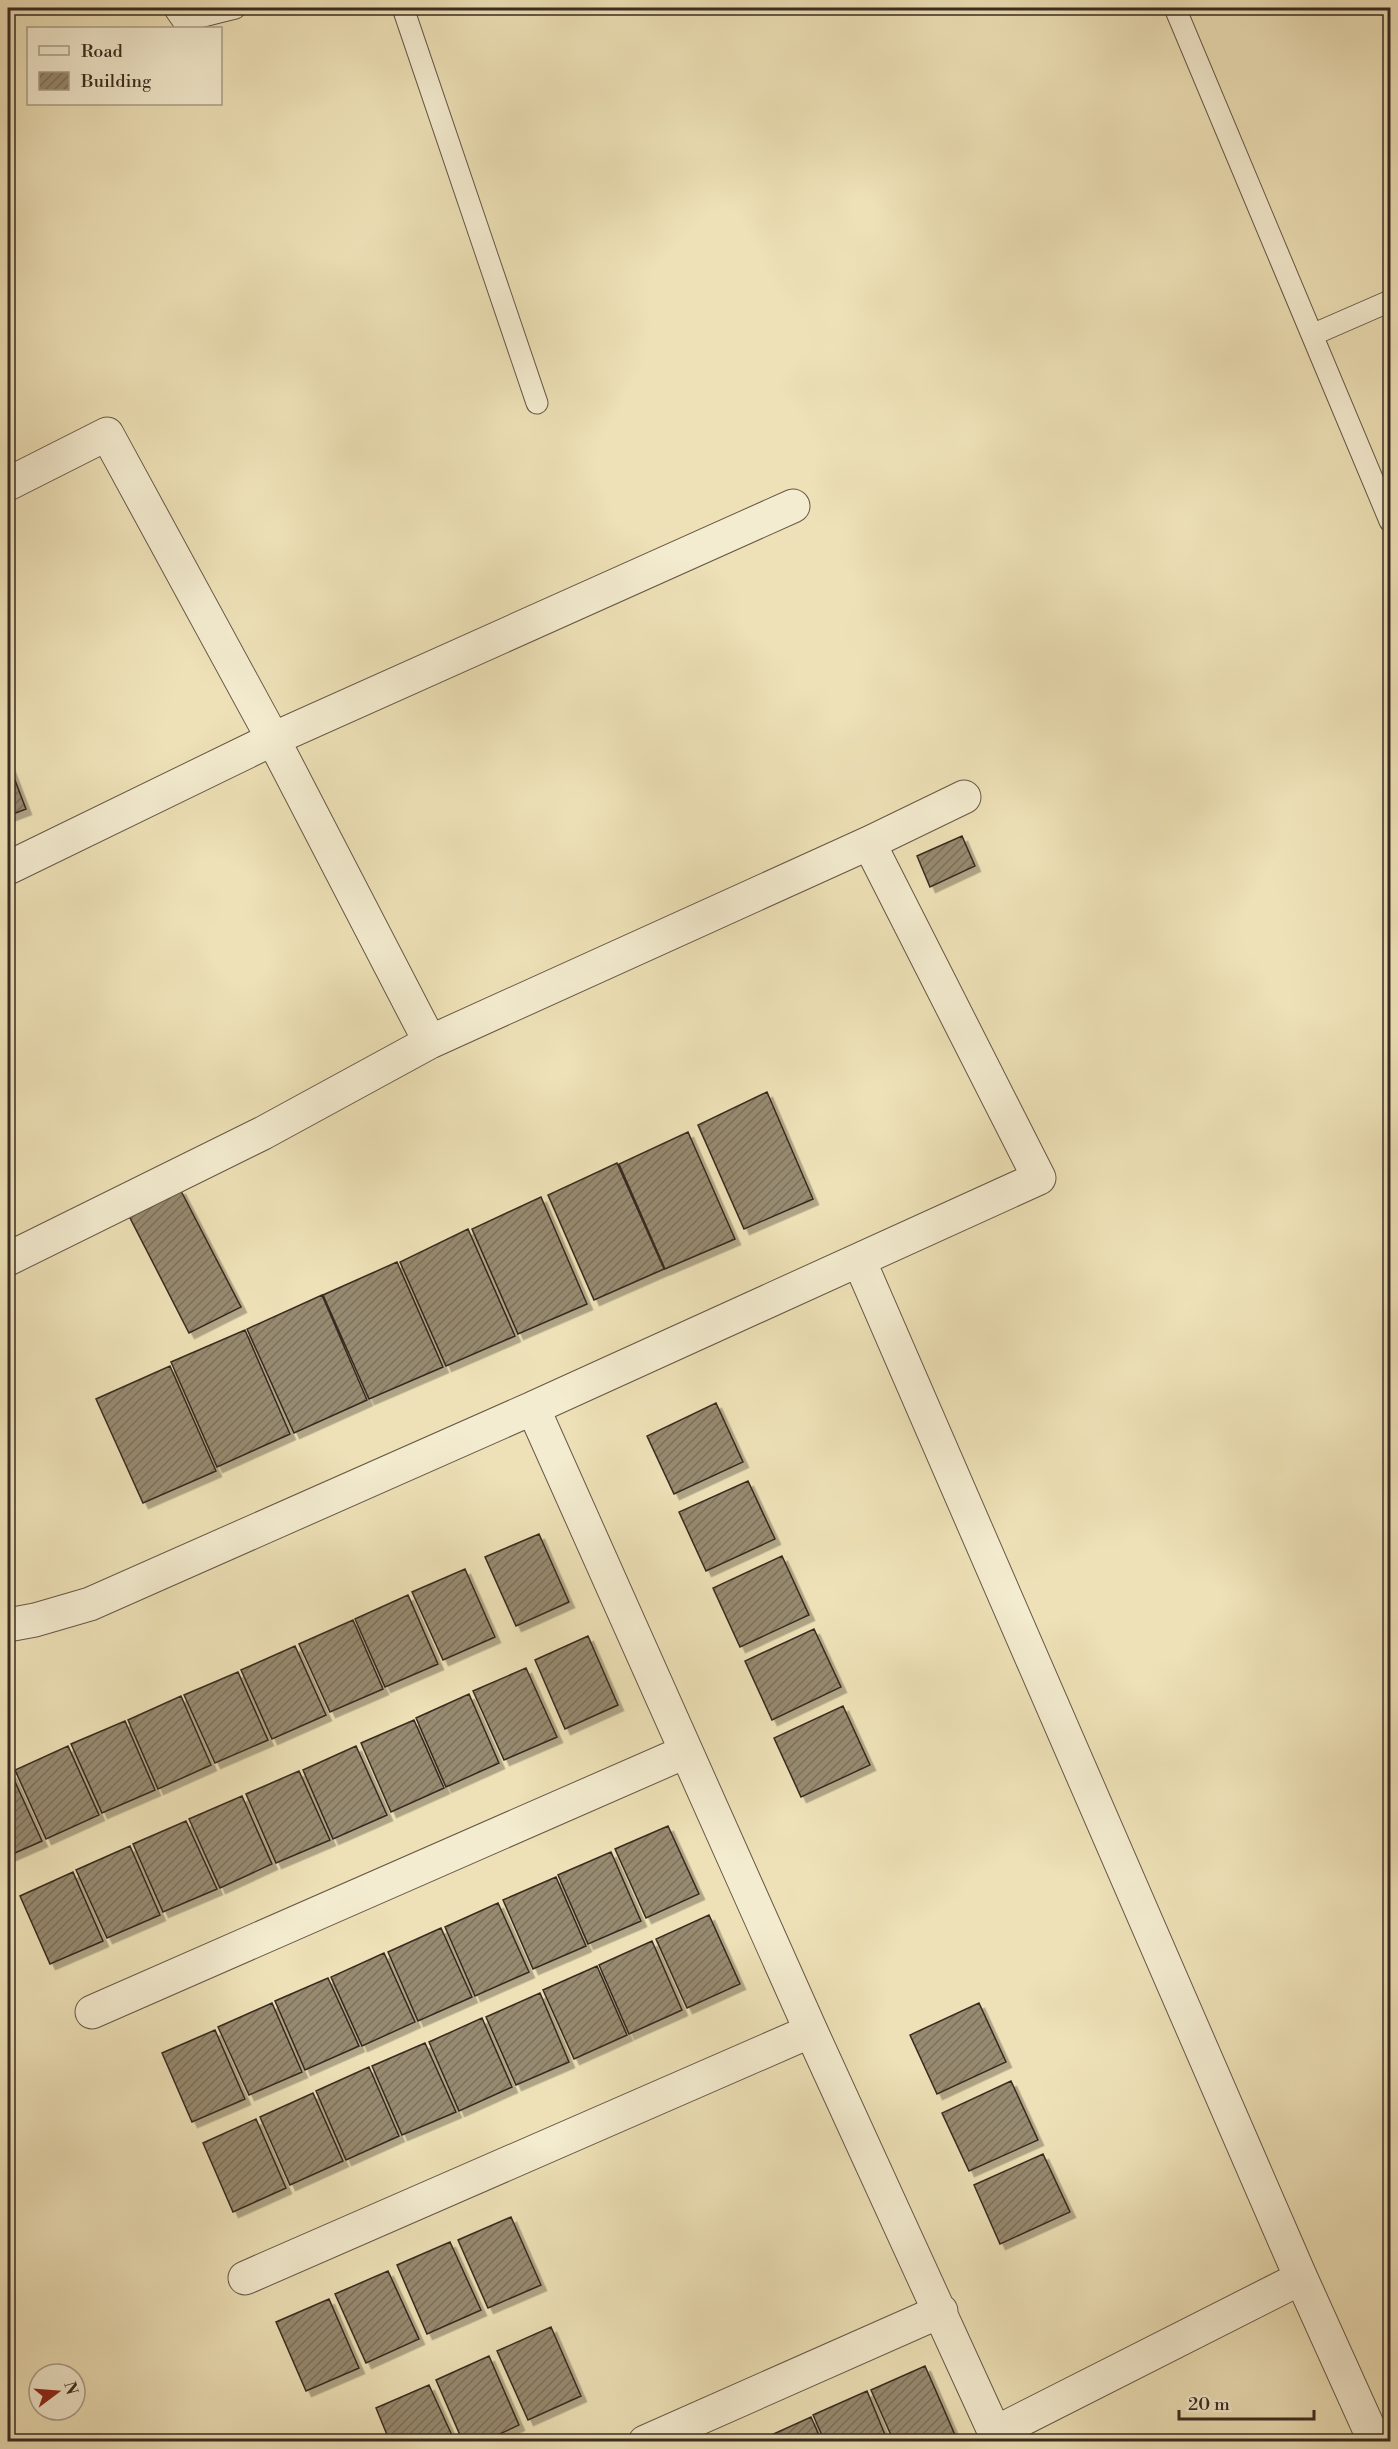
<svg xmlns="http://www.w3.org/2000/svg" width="1398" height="2449" font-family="'Libre Bodoni',serif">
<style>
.building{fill:url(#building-hatch);stroke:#392b20;stroke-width:1.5;filter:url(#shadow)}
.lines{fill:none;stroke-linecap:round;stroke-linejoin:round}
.service-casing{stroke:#665846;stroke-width:23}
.minor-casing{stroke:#665846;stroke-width:35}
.service{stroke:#f4ecd0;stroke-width:21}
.minor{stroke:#f4ecd0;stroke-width:33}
</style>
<defs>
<pattern id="building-hatch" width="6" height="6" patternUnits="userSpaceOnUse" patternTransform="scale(1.5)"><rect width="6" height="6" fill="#978a6f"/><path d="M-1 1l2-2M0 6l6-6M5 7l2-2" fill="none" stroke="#7c715b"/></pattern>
<filter id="shadow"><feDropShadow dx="5.5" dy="5.5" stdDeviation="0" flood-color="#0004"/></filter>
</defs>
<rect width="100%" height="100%" fill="#eee1b7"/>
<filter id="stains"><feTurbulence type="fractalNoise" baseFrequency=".00333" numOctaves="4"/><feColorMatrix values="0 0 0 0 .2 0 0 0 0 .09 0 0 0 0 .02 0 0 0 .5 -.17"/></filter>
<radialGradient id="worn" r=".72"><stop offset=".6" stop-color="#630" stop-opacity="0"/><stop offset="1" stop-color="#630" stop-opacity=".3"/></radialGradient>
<path class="building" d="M 8,762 L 26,809 L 8,816 Z
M 962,836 L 975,866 L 930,887 L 917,856 Z
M 767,1092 L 813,1199 L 744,1229 L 698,1125 Z
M 688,1132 L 735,1239 L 665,1269 L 619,1164 Z
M 617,1163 L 664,1269 L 594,1300 L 548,1195 Z
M 180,1189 L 241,1307 L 189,1333 L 129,1216 Z
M 541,1197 L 587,1304 L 518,1334 L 472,1229 Z
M 468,1229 L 515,1336 L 446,1366 L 400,1262 Z
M 397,1262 L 443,1367 L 369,1399 L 323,1295 Z
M 322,1295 L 367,1400 L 294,1433 L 247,1329 Z
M 245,1330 L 290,1434 L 217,1467 L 171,1362 Z
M 170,1366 L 216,1471 L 143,1503 L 96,1399 Z
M 716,1403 L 743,1462 L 674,1494 L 647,1436 Z
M 748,1481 L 775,1539 L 706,1571 L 679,1512 Z
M 539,1534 L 569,1602 L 516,1626 L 485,1557 Z
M 782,1556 L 809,1615 L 740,1647 L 713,1588 Z
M 465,1569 L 495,1637 L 443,1660 L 412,1592 Z
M 408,1595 L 438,1664 L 385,1687 L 355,1619 Z
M 353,1620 L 383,1689 L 330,1712 L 299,1644 Z
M 814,1629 L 841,1687 L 772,1720 L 745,1661 Z
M 588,1636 L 618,1705 L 565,1729 L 535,1660 Z
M 295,1646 L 326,1715 L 272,1739 L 241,1670 Z
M 526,1668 L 557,1737 L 504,1760 L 473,1691 Z
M 238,1672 L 268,1740 L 215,1763 L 184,1695 Z
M 469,1694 L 499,1763 L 446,1787 L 416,1718 Z
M 181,1696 L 211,1765 L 158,1789 L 128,1720 Z
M 843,1706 L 870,1765 L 801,1797 L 774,1738 Z
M 414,1720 L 444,1788 L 391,1812 L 361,1743 Z
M 125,1721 L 155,1790 L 102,1813 L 71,1744 Z
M 68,1746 L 99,1815 L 46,1839 L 15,1770 Z
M 356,1746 L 387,1815 L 333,1839 L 303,1770 Z
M 299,1771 L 330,1840 L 276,1863 L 246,1794 Z
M 11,1773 L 42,1841 L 8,1856 L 8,1775 Z
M 242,1796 L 272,1864 L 220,1888 L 189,1819 Z
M 186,1821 L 217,1889 L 163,1912 L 133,1844 Z
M 668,1826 L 699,1894 L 646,1918 L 615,1849 Z
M 130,1846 L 160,1915 L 107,1938 L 76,1870 Z
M 611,1852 L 641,1921 L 588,1944 L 558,1875 Z
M 73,1872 L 103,1941 L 50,1964 L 20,1896 Z
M 556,1877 L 586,1946 L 533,1969 L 503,1900 Z
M 498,1903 L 529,1972 L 475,1996 L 445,1927 Z
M 709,1915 L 740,1984 L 687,2008 L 656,1939 Z
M 441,1928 L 472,1997 L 418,2021 L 388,1952 Z
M 652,1941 L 682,2010 L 629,2034 L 599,1965 Z
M 384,1953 L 415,2022 L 362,2046 L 331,1977 Z
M 597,1966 L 627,2035 L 574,2059 L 543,1990 Z
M 328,1978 L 359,2046 L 305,2070 L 275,2001 Z
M 540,1993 L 569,2062 L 516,2085 L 486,2017 Z
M 272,2003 L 302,2072 L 249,2095 L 218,2027 Z
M 979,2003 L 1006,2062 L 937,2094 L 910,2035 Z
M 482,2018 L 512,2087 L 459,2111 L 429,2042 Z
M 215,2030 L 245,2099 L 192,2122 L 162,2053 Z
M 425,2043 L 456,2112 L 402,2135 L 372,2066 Z
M 369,2067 L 399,2136 L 346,2160 L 316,2091 Z
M 1011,2081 L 1038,2140 L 969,2171 L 942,2113 Z
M 313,2093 L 343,2161 L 290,2185 L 260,2117 Z
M 256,2119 L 286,2188 L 233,2212 L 203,2143 Z
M 1043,2154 L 1070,2212 L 1000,2244 L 974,2185 Z
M 511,2217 L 541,2285 L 488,2308 L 458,2240 Z
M 450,2242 L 481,2310 L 427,2334 L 397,2265 Z
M 388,2271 L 419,2339 L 366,2363 L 335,2294 Z
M 329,2299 L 359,2368 L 306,2391 L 276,2322 Z
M 551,2327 L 581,2396 L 528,2420 L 497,2351 Z
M 489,2356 L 519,2425 L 483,2442 L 463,2442 L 436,2380 Z
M 925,2366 L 955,2435 L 941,2442 L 894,2442 L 871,2390 Z
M 429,2385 L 455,2442 L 390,2442 L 376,2408 Z
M 867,2391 L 888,2442 L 825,2442 L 813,2415 Z
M 811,2417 L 822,2442 L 759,2442 L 758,2441 Z"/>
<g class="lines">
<g class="service-casing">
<path id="service" d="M 174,8 L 183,21 L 235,8
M 403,8 L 537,403
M 1175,8 L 1390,521
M 1312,335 L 1390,301"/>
</g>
<g class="minor-casing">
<path id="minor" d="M 8,484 L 107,434 L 273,739 L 8,868
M 869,843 L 964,797
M 430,1042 L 273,739 L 793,506
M 8,1259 L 263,1133 L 430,1042 L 869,843 L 1039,1178 L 533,1408
M 859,1260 L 1301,2278 L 1375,2442
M 8,1625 L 35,1620 L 90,1604 L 533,1408 L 811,2031 L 999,2442
M 92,2012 L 685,1752
M 245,2278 L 811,2031
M 995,2433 L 1301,2278
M 645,2442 L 941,2311"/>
</g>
<use href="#service" class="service"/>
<use href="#minor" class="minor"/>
</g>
<rect width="1398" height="2449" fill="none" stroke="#eee1b7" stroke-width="30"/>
<rect x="9" y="9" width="1380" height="2431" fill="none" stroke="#392b20" stroke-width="3"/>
<rect x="15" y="15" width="1368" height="2419" fill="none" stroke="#392b20" stroke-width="1.5"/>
<rect x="27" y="27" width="195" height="78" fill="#f4ecd0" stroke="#a99f8a" stroke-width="1.5"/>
<rect x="39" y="46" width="30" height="9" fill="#f4ecd0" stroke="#a99f8a" stroke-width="1.5"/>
<text x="81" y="57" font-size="18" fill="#392b20">Road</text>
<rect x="39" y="72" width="30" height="18" fill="url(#building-hatch)" stroke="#a99f8a" stroke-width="1.5"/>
<text x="81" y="87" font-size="18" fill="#392b20">Building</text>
<g transform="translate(57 2392) rotate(74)"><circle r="28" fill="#f4ecd0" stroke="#a99f8a" stroke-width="1.5"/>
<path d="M0-4.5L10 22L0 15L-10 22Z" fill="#8f2418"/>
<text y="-9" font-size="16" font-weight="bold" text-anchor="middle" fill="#392b20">N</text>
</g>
<path d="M1179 2410v9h135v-9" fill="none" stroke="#392b20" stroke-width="3"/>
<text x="1188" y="2410" font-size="18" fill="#392b20" stroke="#f4ecd0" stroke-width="4.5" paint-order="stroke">20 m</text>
<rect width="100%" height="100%" filter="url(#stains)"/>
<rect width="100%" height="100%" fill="url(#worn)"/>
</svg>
